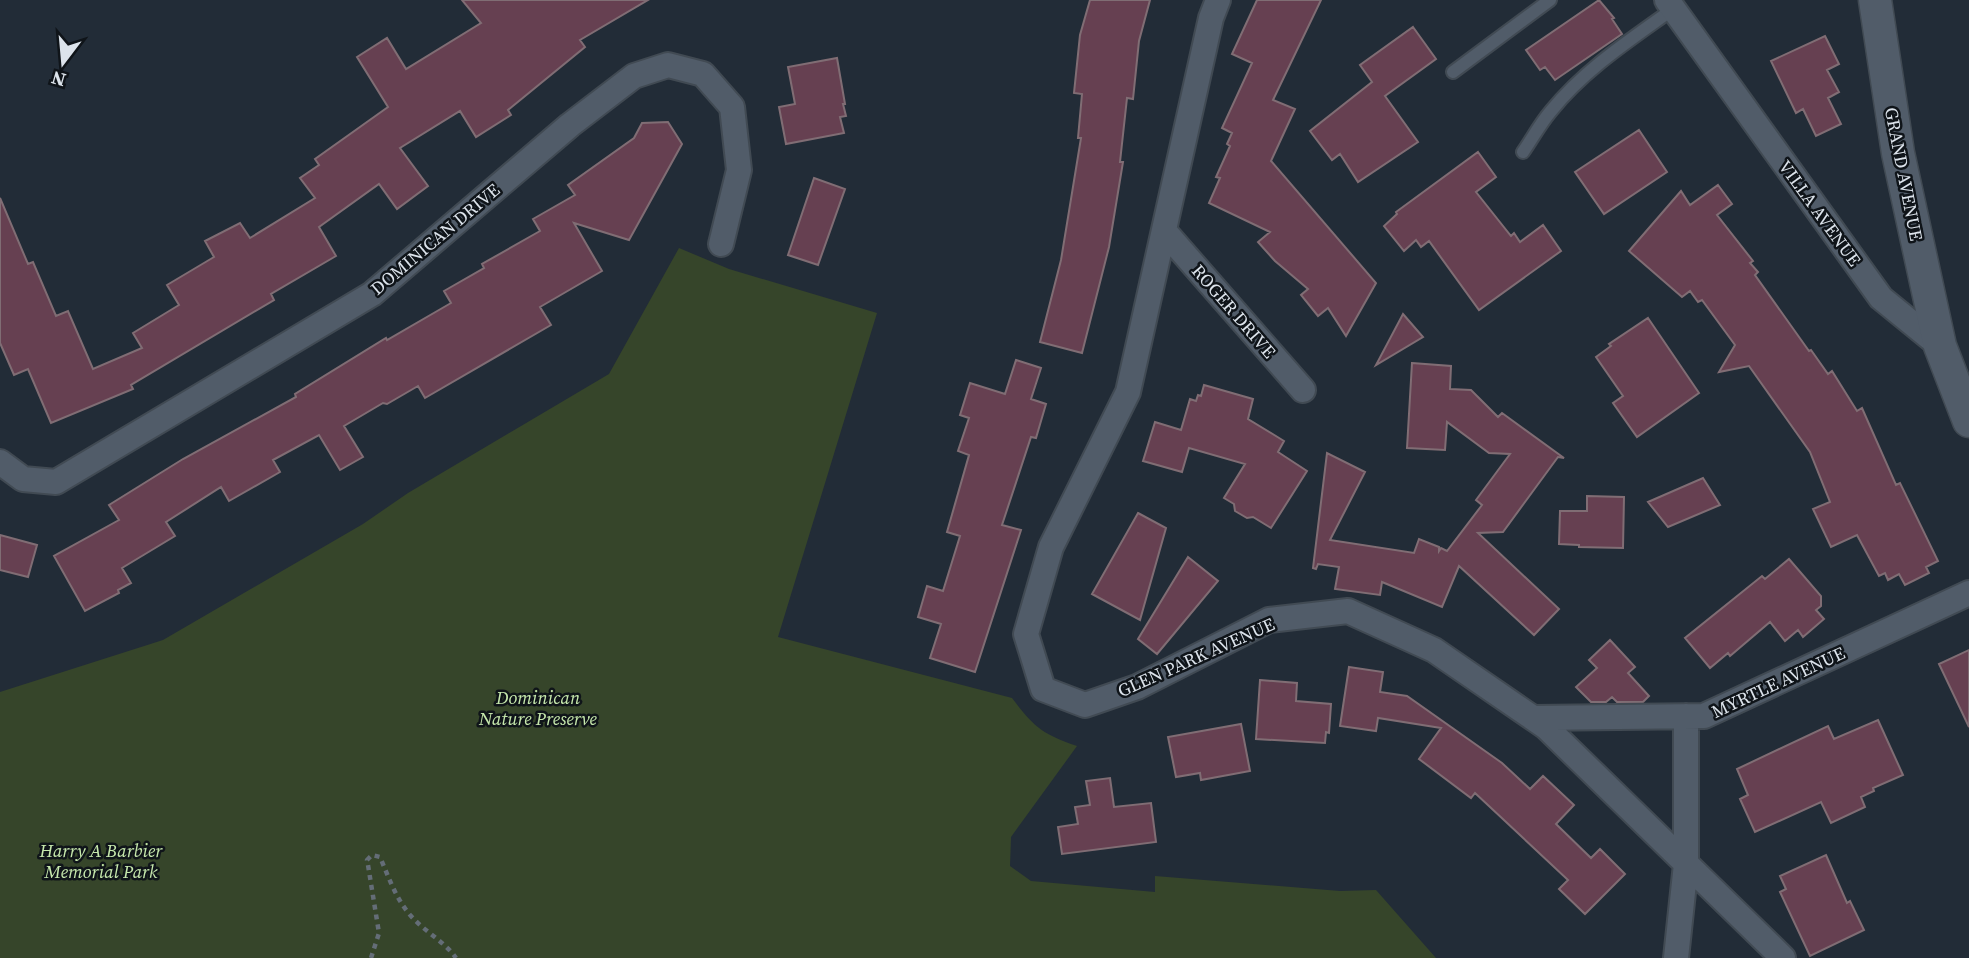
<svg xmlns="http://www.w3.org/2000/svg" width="1969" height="958" font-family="'Source Serif 4',serif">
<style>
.green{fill:#36452a}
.building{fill:#664051;stroke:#806d74;stroke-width:2}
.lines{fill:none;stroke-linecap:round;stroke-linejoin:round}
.service-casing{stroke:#414a53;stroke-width:16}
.minor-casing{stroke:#414a53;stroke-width:28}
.tertiary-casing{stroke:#414a53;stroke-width:35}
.path{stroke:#646d77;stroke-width:4.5;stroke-dasharray:5 5;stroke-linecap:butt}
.service{stroke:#515c69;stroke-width:12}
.minor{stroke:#515c69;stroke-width:24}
.tertiary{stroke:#515c69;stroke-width:32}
.labels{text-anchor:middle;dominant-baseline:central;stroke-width:5;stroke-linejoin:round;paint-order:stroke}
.street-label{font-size:18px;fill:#dce3eb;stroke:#0f1419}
.park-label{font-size:18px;font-style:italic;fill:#c7e9ad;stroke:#0f1419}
</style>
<rect width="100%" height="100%" fill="#222c37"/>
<path class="green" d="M 679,248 L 729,269 L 877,313 L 778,637 L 1012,698 C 1034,727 1042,734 1077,746 L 1011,837 L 1010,866 L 1031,881 L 1155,892 L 1155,876 L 1340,891 L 1376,890 L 1436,958 L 0,958 L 0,692 L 163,640 L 363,524 L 408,493 L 609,374 Z"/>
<path class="building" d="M 462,0 L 648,0 L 580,40 L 585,47 L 508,110 L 511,115 L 476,137 L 460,111 L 400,148 L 428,186 L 397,209 L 379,184 L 319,227 L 336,256 L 271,294 L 274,300 L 131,385 L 133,389 L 51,423 L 28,369 L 14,375 L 0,343 L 0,198 L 28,264 L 33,262 L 56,316 L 68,311 L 93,369 L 142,348 L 133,333 L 179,305 L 167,285 L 214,257 L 205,241 L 240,223 L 250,238 L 315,198 L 300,178 L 319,165 L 315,159 L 388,107 L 357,57 L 387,38 L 406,69 L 481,23 Z
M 1090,0 L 1150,0 L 1139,41 L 1133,99 L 1127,98 L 1120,162 L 1123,162 L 1109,247 L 1082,353 L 1040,342 L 1061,260 L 1081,138 L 1078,138 L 1082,94 L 1074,93 L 1080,35 Z
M 1257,0 L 1321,0 L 1273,100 L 1295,109 L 1271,161 L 1376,283 L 1346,336 L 1328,308 L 1318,316 L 1301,295 L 1308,289 L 1275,261 L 1258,242 L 1270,232 L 1209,203 L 1220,178 L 1216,177 L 1230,146 L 1227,144 L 1232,133 L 1222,128 L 1252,63 L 1232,54 Z
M 1599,0 L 1614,18 L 1612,19 L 1622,34 L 1555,80 L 1545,67 L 1540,70 L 1526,50 Z
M 1413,27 L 1436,59 L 1385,96 L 1418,142 L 1358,182 L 1340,154 L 1332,160 L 1310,131 L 1372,82 L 1360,65 Z
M 1825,36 L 1839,64 L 1827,70 L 1839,92 L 1828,98 L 1841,124 L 1816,136 L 1803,109 L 1796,113 L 1771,61 Z
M 837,58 L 845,104 L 843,104 L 846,116 L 840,117 L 844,133 L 786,144 L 779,107 L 795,104 L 788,67 Z
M 668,122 L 682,144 L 629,240 L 574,223 L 602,271 L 540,307 L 551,325 L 425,398 L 418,386 L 387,404 L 383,403 L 344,426 L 363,457 L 340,470 L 319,435 L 273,460 L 280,472 L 229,501 L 221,487 L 166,522 L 175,536 L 122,568 L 131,583 L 118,590 L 119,593 L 85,611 L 54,556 L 119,520 L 109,505 L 183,459 L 296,397 L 295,394 L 386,338 L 387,340 L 451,303 L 444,291 L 484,268 L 482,264 L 540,231 L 533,219 L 575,195 L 568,185 L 634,138 L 642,123 Z
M 1639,130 L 1667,172 L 1604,214 L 1575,172 Z
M 1478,152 L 1496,177 L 1476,192 L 1511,236 L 1514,233 L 1520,242 L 1543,225 L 1561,251 L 1479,310 L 1429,241 L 1421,247 L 1416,240 L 1404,251 L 1384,226 L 1397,214 L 1396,212 Z
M 814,178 L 845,189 L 818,265 L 788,255 Z
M 1718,185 L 1732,204 L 1717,215 L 1753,261 L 1750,263 L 1758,272 L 1755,275 L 1809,351 L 1811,350 L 1828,374 L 1832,371 L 1857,411 L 1862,408 L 1896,485 L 1900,483 L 1938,561 L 1926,567 L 1929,573 L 1905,585 L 1899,574 L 1888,580 L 1885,573 L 1879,576 L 1857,535 L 1831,547 L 1813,509 L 1830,502 L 1810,452 L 1749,366 L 1719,372 L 1735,345 L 1702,300 L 1698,302 L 1690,291 L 1682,297 L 1629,251 L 1681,191 L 1690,205 Z
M 1403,314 L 1423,337 L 1376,365 Z
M 1648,318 L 1699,393 L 1637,437 L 1613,403 L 1623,396 L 1596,357 L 1611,346 L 1609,344 Z
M 1016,360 L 1041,368 L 1031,399 L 1046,404 L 1036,438 L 1031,437 L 1002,525 L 1021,530 L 975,672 L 930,658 L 941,624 L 918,617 L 927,586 L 943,591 L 960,536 L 947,532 L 969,455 L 958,451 L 969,418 L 960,415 L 970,383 L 1005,394 Z
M 1412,363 L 1451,366 L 1450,389 L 1471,390 L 1498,417 L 1502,413 L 1564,458 L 1558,457 L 1503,532 L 1478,533 L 1559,609 L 1534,635 L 1459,566 L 1442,607 L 1382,582 L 1380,595 L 1335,589 L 1339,567 L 1318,564 L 1316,569 L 1313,568 L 1327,453 L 1365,472 L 1330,540 L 1414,553 L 1419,539 L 1439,547 L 1439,551 L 1441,548 L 1447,551 L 1482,505 L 1476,500 L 1510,454 L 1489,453 L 1447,422 L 1445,450 L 1407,448 Z
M 1204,385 L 1253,399 L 1248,419 L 1284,441 L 1278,452 L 1307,471 L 1271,528 L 1253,517 L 1247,518 L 1235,511 L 1234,504 L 1224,498 L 1245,464 L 1189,448 L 1182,472 L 1143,461 L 1155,422 L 1181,430 L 1190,399 L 1196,401 L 1198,395 L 1201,396 Z
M 1703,478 L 1720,505 L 1668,527 L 1648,502 Z
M 1587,496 L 1624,497 L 1623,548 L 1579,547 L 1579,545 L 1559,544 L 1560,511 L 1587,511 Z
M 1138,513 L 1166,528 L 1140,620 L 1092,594 Z
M 0,535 L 37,545 L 28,577 L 0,570 Z
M 1188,557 L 1218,581 L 1157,654 L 1138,639 Z
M 1789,559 L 1821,596 L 1821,606 L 1816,610 L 1824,619 L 1803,637 L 1798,630 L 1785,641 L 1770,622 L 1730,656 L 1728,653 L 1710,668 L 1685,638 L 1762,576 L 1765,579 Z
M 1610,640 L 1635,667 L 1628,673 L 1649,696 L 1643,702 L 1617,702 L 1612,697 L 1606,702 L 1591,702 L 1576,687 L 1597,668 L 1589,660 Z
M 1969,650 L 1969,727 L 1939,664 Z
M 1349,667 L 1383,672 L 1380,692 L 1407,696 L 1502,763 L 1530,789 L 1543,776 L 1574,805 L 1556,824 L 1591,858 L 1600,849 L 1625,874 L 1585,914 L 1559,889 L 1568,880 L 1475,793 L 1471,798 L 1419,759 L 1441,728 L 1378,718 L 1376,731 L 1340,726 Z
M 1260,680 L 1297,683 L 1296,701 L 1331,704 L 1329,733 L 1326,732 L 1325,743 L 1256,739 Z
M 1878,720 L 1903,775 L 1873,788 L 1874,791 L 1861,797 L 1865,807 L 1831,823 L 1821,802 L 1755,832 L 1740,799 L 1748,795 L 1737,769 L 1828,726 L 1834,739 Z
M 1241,724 L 1250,771 L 1201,780 L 1200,773 L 1176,777 L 1168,737 Z
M 1110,778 L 1114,807 L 1151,803 L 1156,842 L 1062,854 L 1058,827 L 1078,824 L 1075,807 L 1090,805 L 1086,781 Z
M 1826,855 L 1847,903 L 1850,901 L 1864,930 L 1810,956 L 1780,892 L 1786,889 L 1780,876 Z"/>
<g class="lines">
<g class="service-casing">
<path id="service" d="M 1453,72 L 1550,0
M 1523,152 C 1532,139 1540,124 1551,111 C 1585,69 1630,40 1673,9"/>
</g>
<g class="minor-casing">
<path id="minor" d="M 1218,0 L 1211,18 L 1128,392 L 1051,547 L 1026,634 L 1043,689 L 1085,705 L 1137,687 L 1269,620 L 1348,611 L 1434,650 L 1546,727 L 1783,958
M 1667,0 L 1881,298 L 1940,346
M 1165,232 L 1303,390
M 0,462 L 23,479 L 56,482 L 372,294 L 570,125 L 634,76 L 668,65 L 703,74 L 732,107 L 739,170 L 721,244
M 1533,718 L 1704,716 L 1969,593
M 1676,958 L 1686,864 L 1686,716"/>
</g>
<g class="tertiary-casing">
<path id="tertiary" d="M 1875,0 L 1898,153 L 1940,346 L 1969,421"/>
</g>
<path class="path" d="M 371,958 L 379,933 L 368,865 L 367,860 L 372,855 L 380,857 C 389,878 396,899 411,916 C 425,932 444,941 456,958"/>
<use href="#service" class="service"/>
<use href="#minor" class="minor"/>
<use href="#tertiary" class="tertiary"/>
</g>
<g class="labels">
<g class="street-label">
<text transform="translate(1904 174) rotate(79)">GRAND AVENUE</text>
<text transform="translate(1820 213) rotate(54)">VILLA AVENUE</text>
<text transform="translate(435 239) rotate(-40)">DOMINICAN DRIVE</text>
<text transform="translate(1234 311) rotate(49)">ROGER DRIVE</text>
<text transform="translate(1196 657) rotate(-24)">GLEN PARK AVENUE</text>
<text transform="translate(1778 682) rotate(-25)">MYRTLE AVENUE</text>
</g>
<g class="park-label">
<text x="538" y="697">Dominican<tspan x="538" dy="21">Nature Preserve</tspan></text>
<text x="101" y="850">Harry A Barbier<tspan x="101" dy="21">Memorial Park</tspan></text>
</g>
</g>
<g transform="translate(63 63) rotate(196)" stroke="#0f1419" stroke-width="5" paint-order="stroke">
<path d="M0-5L12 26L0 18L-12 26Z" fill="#dce3eb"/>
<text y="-10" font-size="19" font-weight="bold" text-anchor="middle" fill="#dce3eb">N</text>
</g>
</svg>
